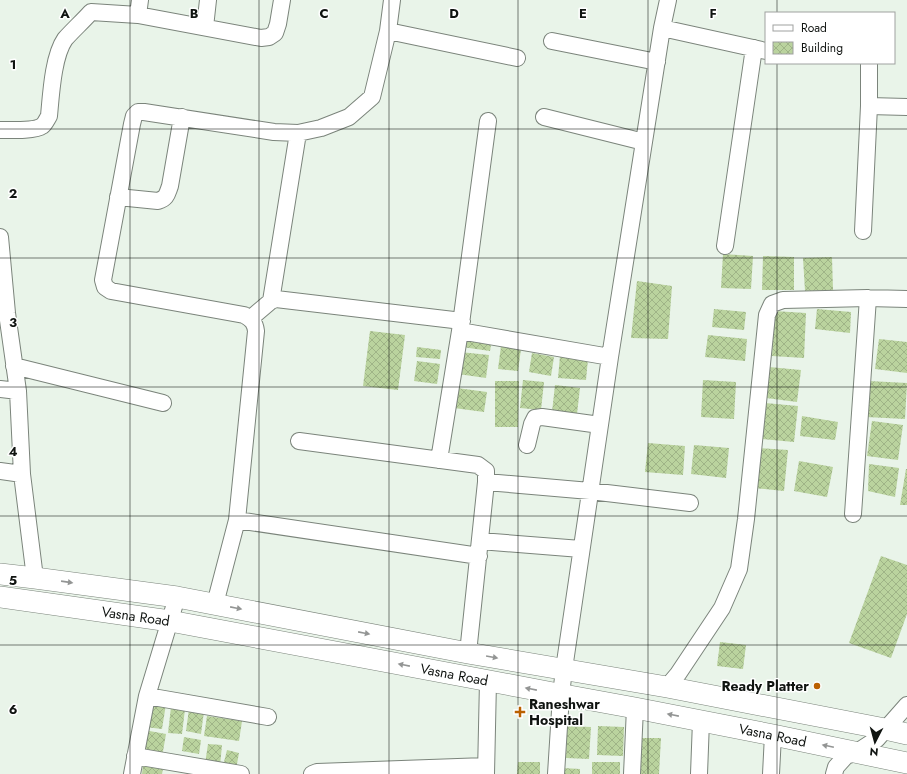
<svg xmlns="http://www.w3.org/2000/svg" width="907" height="774" font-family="Jost,sans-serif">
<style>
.building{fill:url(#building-cross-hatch)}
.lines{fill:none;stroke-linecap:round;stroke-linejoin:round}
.minor-casing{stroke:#7b847b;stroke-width:18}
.major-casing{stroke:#7b847b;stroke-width:22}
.minor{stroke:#fff;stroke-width:16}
.major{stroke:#fff;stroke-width:21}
.oneway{fill:#939594}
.grid{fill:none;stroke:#101411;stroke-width:1;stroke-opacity:0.55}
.poi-dot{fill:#ba6000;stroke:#fff;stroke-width:1.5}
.labels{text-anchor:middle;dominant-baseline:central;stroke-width:3;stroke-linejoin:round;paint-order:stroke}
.street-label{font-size:14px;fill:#101411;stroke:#fff}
.poi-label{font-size:14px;font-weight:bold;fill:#101411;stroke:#fff;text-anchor:end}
.grid-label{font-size:13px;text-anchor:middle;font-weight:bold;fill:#101411;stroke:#fff;stroke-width:3;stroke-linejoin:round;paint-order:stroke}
</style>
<defs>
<pattern id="building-cross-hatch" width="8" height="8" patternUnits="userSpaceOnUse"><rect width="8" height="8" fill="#bad39e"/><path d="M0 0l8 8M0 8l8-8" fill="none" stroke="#9fb487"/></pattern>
</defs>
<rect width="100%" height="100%" fill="#e9f4e9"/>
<path class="building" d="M 723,254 L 753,256 L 751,289 L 721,288 Z
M 763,256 L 794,257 L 794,290 L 762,290 Z
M 832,257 L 833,290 L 805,291 L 803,258 Z
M 637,281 L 672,286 L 668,339 L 631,338 Z
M 714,309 L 746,312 L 744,330 L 712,327 Z
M 817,309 L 851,312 L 850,333 L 815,329 Z
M 774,311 L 806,313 L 804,358 L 772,356 Z
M 370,331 L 405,335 L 398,390 L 363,386 Z
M 463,335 L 492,339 L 490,351 L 462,347 Z
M 708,335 L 747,339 L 745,361 L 705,357 Z
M 879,339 L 907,342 L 907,373 L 875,369 Z
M 501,346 L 521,349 L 518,371 L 498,369 Z
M 417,347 L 441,350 L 440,359 L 416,357 Z
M 460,352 L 489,355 L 486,378 L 458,374 Z
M 532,353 L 554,357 L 551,376 L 529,372 Z
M 560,356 L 588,359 L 586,380 L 558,378 Z
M 417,361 L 440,364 L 437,384 L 414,381 Z
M 769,367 L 801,370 L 797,402 L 766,398 Z
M 523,380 L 544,382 L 541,410 L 520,408 Z
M 703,380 L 736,382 L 734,419 L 701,417 Z
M 495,381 L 519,381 L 518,427 L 495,427 Z
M 869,381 L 907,383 L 905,419 L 866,417 Z
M 555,385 L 580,388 L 577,414 L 552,412 Z
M 457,388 L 487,392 L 484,412 L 454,408 Z
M 765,403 L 798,406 L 794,442 L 762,439 Z
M 802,416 L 838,422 L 835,440 L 800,436 Z
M 872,421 L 903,425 L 898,460 L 867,456 Z
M 648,443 L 685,446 L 683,475 L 645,472 Z
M 694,445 L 729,448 L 726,478 L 691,474 Z
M 757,448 L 788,450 L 784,491 L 754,488 Z
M 799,461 L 833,467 L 827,497 L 794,491 Z
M 869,464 L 899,468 L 895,497 L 868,491 Z
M 906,469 L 907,469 L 907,505 L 900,505 Z
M 881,556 L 907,565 L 907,614 L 891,658 L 849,643 Z
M 720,642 L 746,645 L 743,669 L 717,666 Z
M 149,702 L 166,704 L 162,729 L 145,727 Z
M 171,707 L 185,709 L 182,734 L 168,733 Z
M 189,709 L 204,711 L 201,734 L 186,731 Z
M 207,716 L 242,721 L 239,741 L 204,736 Z
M 567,726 L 591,727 L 589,759 L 566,758 Z
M 598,726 L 624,727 L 623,756 L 597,755 Z
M 144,730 L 166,734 L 162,757 L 140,753 Z
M 184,737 L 201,740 L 199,754 L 182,751 Z
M 639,738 L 661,738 L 659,774 L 638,774 Z
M 208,744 L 222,745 L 220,766 L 205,764 Z
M 227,750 L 239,753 L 236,769 L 223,766 Z
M 518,762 L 540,762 L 540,774 L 517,774 Z
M 592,762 L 620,762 L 620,774 L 592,774 Z
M 143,766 L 163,769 L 162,774 L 142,774 Z
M 563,768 L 580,769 L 580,774 L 562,774 Z"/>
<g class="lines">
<g class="minor-casing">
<path id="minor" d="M 138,15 L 140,0
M 205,27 L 208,0
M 662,28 L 766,51
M 388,31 L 517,58
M 552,41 L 657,62
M 869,63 L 869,106 L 907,107
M 544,117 L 644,142
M 0,130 C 9,130 35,131 42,126 C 45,124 47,119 49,116 C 51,95 53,56 65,39 C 73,30 83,21 91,12 L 138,15 L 261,38 L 269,37 L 275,33 L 278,24 L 282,0
M 118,197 L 158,201 C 167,198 167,194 170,186 L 182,117
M 863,231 L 869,106
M 0,237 L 7,313 L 18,391 L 22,474 L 35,578
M 725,246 L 754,48
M 271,301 L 298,133
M 251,318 L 271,301 L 276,299 L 462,321
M 460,331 L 610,357
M 14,366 L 163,403
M 0,389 L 18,391
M 299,441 L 478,465 L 486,471 L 486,482 L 468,653
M 527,445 L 532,424 L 535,418 L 542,417 L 600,425
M 439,460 L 460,331 L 488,121
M 0,471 L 22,474
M 486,482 L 590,491 L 690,503
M 853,514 L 868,298
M 237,520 L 479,556
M 480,541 L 581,549
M 215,604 L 237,520 L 256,331 C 255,323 252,319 244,315 L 111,291 L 105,287 L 103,280 L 132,124 L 134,116 L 138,112 L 144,112 L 274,132 L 298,133 L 321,128 L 349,117 L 372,97 L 388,31 L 392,0
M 667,687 L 678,674 L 722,608 L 739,569 L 746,519 L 767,315 L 772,304 L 783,300 L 868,298 L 907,299
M 147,696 L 268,717
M 135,756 L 241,774
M 132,774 L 147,696 L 177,597
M 312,774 L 317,772 L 486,766
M 486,774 L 488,681
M 556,774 L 561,695 L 564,669 L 610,357 L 662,28 L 668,0
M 632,774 L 635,708
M 699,774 L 701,721
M 771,774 L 773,735
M 834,774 L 836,767 L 846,756 L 857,752 L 877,739 L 907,705"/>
</g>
<g class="major-casing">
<g id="major">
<path d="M 0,574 L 35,578 L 177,597 L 468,653 L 667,687 L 885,729 L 907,734"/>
<path id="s1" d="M 0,597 L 170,621 L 553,693 L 635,708 L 773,735 L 907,763"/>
</g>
</g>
<use href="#minor" class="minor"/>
<use href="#major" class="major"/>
</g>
<defs><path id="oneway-solid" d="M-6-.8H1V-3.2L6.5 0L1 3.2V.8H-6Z"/></defs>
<g class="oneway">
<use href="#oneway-solid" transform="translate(67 582) rotate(8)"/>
<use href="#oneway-solid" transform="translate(236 608) rotate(11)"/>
<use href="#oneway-solid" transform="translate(364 633) rotate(11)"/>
<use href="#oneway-solid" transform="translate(492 657) rotate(10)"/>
<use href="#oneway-solid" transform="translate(404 665) rotate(-169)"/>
<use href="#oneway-solid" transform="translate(531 689) rotate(-169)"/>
<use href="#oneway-solid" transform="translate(673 715) rotate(-169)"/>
<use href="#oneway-solid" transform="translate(828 746) rotate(-168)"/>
</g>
<path class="grid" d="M 130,0 L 130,774M 259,0 L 259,774M 389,0 L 389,774M 518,0 L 518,774M 648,0 L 648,774M 777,0 L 777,13M 777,63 L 777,774M 0,129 L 907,129M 0,258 L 907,258M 0,387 L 907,387M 0,516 L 907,516M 0,645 L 907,645"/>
<g class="poi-dot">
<circle cx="817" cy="686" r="4"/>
<path d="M518 706h4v4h4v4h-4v4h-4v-4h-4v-4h4z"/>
</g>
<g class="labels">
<g class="street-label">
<text stroke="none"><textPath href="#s1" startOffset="137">Vasna Road</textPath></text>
<text stroke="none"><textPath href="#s1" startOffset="461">Vasna Road</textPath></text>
<text stroke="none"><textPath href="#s1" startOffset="785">Vasna Road</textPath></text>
</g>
<g class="poi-label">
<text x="809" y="686">Ready Platter</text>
<text x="529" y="704" text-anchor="start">Raneshwar<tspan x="529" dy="16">Hospital</tspan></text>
</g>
</g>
<g class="grid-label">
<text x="65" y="18">A</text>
<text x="194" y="18">B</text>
<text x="324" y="18">C</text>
<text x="454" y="18">D</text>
<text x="583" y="18">E</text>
<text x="713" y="18">F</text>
<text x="13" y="69">1</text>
<text x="13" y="198">2</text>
<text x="13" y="327">3</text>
<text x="13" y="456">4</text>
<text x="13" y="585">5</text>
<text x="13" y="714">6</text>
</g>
<rect x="765" y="12" width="130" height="52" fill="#ffffff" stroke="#9fa1a0"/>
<rect x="773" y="25" width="20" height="6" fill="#ffffff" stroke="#9fa1a0"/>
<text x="801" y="32" font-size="12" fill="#101411">Road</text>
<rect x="773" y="42" width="20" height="12" fill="url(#building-cross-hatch)" stroke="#9fa1a0"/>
<text x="801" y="52" font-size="12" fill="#101411">Building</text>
<g transform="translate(875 742) rotate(186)" stroke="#ffffff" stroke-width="3" paint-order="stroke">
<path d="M0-3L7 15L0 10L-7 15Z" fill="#101411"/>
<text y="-6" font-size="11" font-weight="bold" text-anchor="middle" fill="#101411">N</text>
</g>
</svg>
